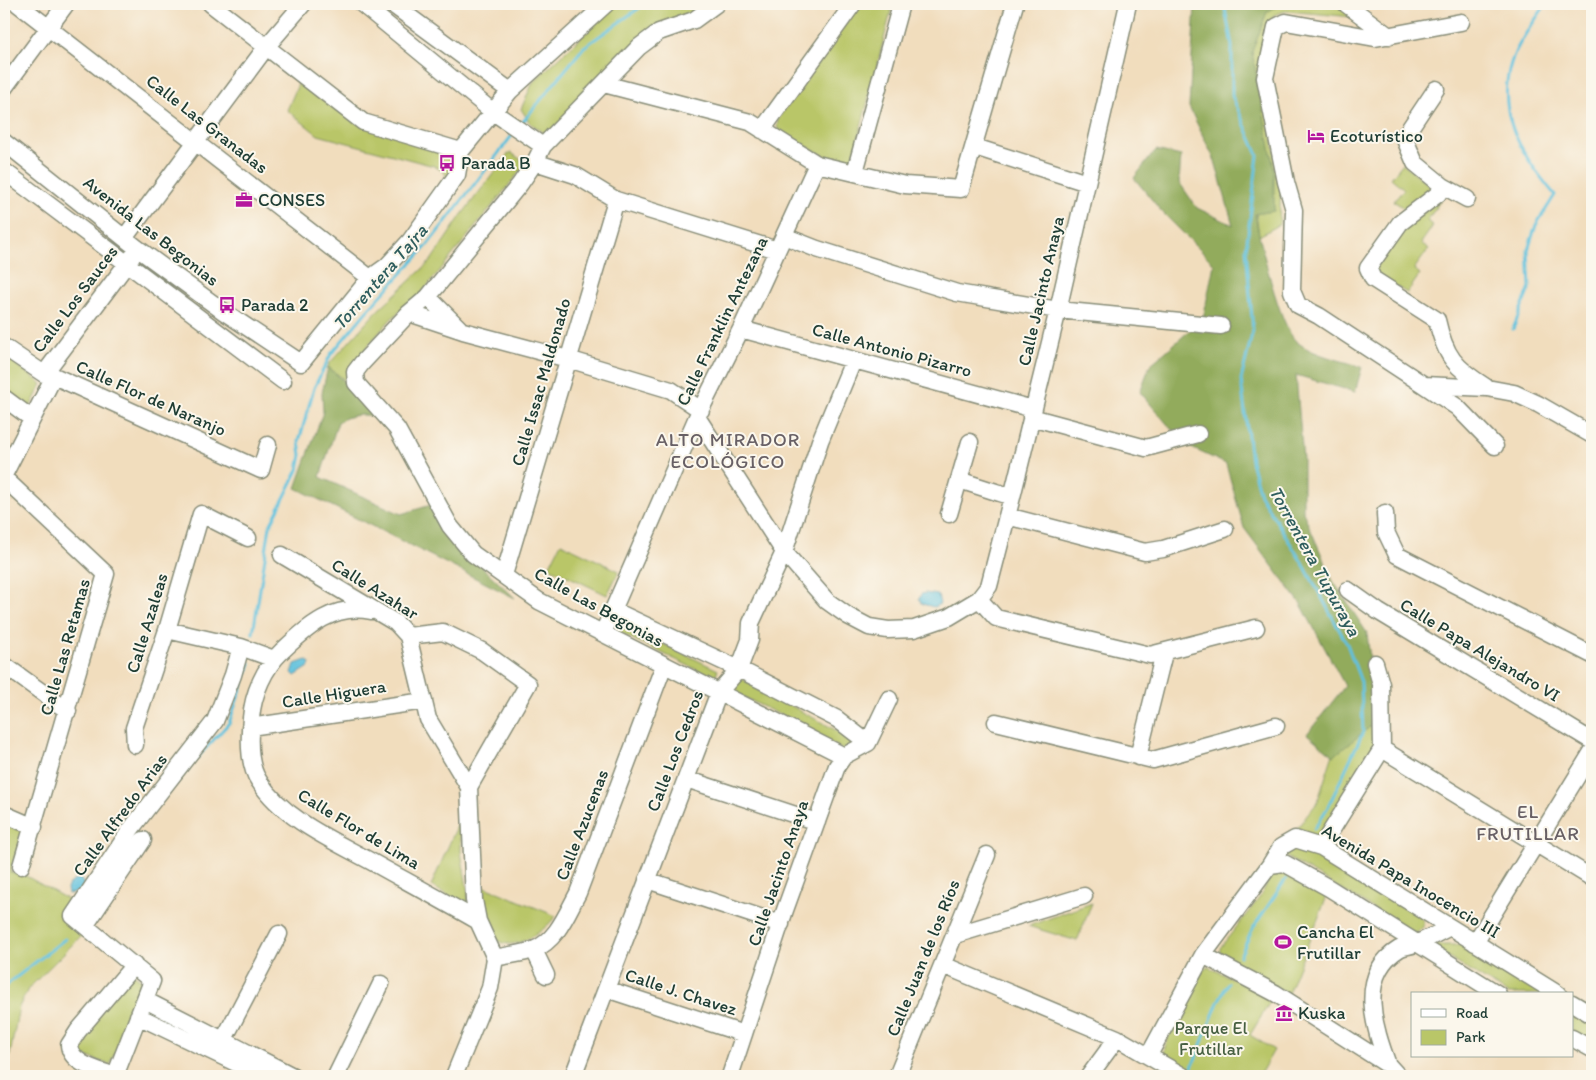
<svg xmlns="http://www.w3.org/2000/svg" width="1596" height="1080" font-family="Itim,sans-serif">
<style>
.green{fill:#b9c668;stroke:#6c824e}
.forest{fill:#92ab5c;stroke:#587448}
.water{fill:#5ec1dd;stroke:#3e7f88}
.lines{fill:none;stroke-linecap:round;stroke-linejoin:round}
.stream{stroke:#5ec1dd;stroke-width:3}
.minor-casing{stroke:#888d78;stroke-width:19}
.minor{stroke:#fff;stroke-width:16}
.labels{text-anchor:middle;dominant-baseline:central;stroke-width:4;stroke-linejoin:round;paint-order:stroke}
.street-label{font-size:18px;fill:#1f3d34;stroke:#fbf7ec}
.poi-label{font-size:18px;fill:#1f3d34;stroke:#fbf7ec;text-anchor:start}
.park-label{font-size:18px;fill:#465f41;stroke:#fbf7ec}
.water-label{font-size:19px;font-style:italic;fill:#2f5e5e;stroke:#fbf7ec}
.neighbourhood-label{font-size:19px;letter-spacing:1px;fill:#686065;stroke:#fbf7ec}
</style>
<rect width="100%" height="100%" fill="#fbf7ec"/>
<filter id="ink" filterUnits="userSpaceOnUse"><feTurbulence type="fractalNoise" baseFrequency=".02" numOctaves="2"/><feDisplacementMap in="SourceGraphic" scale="10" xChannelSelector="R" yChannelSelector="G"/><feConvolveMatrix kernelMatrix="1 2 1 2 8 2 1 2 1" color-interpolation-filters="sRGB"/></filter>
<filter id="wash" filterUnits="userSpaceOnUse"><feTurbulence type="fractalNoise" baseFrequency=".0096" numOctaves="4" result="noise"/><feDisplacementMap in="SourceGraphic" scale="20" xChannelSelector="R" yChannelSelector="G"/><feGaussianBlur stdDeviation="1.12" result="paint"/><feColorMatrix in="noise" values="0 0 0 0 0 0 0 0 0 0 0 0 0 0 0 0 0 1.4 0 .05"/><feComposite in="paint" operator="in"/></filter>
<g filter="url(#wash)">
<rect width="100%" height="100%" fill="#f1ddbd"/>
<path class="green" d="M 617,4 L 709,4 L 690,14 L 546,134 L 530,123 L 521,109 L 533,82 Z
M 860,4 L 893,4 L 853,158 L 845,162 L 837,162 L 779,132 L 777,126 L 778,119 Z
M 1230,4 L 1334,4 L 1354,17 L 1286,11 L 1274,15 L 1262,49 L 1261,74 L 1281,187 L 1279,225 L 1259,236 Z
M 299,82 L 453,157 L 448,180 L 444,172 L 434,166 L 318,135 L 287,110 Z
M 510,152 L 526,163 L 522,169 L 421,294 L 391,319 L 360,355 L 345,380 L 328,367 L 329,364 L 377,311 L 430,262 L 463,213 Z
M 1403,163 L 1430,186 L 1431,193 L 1406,210 L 1394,201 L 1404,189 L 1391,178 Z
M 1442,198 L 1427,221 L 1433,226 L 1421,243 L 1429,249 L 1414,269 L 1420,274 L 1407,293 L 1380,277 L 1375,268 L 1404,228 Z
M 4,355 L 42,384 L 29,409 L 4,393 Z
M 561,543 L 619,571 L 607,595 L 549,567 Z
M 613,620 L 718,670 L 714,678 L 610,628 Z
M 742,679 L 852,739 L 852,745 L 843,750 L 799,724 L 729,690 L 737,680 Z
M 1373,690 L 1376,750 L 1323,837 L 1316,838 L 1297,828 L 1317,803 L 1336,745 Z
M 461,817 L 461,852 L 468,893 L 468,906 L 431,886 Z
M 4,818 L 22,831 L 21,841 L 10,872 L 26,876 L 74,903 L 83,934 L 28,989 L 19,1007 L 6,1076 L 4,1076 Z
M 1292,845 L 1309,847 L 1419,916 L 1423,920 L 1423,927 L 1416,934 L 1283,855 Z
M 1278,867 L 1328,894 L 1288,993 L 1220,957 L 1220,948 L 1260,897 L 1274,870 Z
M 478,884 L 556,916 C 543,933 507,959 490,933 C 481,920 480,900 478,884 Z
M 1092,903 L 1077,941 L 1028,926 Z
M 1435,945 L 1464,945 L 1546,994 L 1508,994 L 1434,949 Z
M 1208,967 L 1273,997 L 1250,1035 L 1274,1050 L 1259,1076 L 1198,1076 L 1164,1056 C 1161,1043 1196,984 1204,969 Z
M 132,973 L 144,982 L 110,1065 L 77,1053 L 74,1042 Z
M 1572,1010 L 1592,1022 L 1592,1044 L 1572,1032 Z"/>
<path class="forest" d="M 1195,4 L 1281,4 L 1267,12 L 1252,52 L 1274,169 L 1274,211 L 1255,214 C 1259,238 1280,329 1297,342 C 1314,356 1342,360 1362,367 L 1355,392 L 1296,375 L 1303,460 L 1303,512 L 1333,581 L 1367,633 L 1377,721 L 1334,756 L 1307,734 L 1345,686 L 1301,604 L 1244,528 L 1226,464 L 1185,445 L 1140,392 L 1150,365 L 1203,319 L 1214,264 L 1162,212 L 1134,178 L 1156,150 L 1181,156 L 1179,182 L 1197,208 L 1233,225 L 1215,161 L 1189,107 Z
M 328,367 L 371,405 L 379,418 C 365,413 351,414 338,422 L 320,477 L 401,514 L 431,505 L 485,570 L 515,598 L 296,488 L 323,412 L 322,393 Z"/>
<path class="water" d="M 925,593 L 938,595 L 940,604 L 934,607 L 922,604 L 919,599 L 921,594 Z
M 306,660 L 310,663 L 309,667 L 295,676 L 292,673 L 295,664 Z
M 79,877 L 84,884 L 80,892 L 68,894 L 67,889 L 69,884 Z"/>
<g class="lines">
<path class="stream" d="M 1224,4 L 1232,45 L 1232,96 L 1258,155 L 1246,249 L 1253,330 L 1241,380 L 1251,461 L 1260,495 L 1305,567 L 1347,644 L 1361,682 L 1363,732 L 1328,807 L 1314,829
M 521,124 L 584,47 L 645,4
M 1513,329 L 1530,287 L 1528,250 L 1536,225 L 1555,195 C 1523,157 1495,115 1511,63 C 1518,42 1534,22 1546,4
M 253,633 L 270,526 L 298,470 L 301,455 L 299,441 L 314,388 L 331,354 L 366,312 L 426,247 L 514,133
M 197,758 L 229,723 L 250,663
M 1240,956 L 1253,928 L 1286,879
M 4,987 L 65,939
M 1192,1067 L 1219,1000 L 1228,983"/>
</g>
</g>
<g filter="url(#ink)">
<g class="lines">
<g class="minor-casing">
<path id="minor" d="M 18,4 L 370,278
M 211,4 L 363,122 L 461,151
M 362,4 L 493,112 L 543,146
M 392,4 L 510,91
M 716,4 L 694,20 L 659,32 L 639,47 L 543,146 L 535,162 L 520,184 L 428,297 L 409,313 L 362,363 L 355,372 L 356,383 L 397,429 L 450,526 L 473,554 L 539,601 L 844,756
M 1346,4 L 1389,36
M 1461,22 L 1375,38 L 1286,22 L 1276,27 L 1265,78 L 1286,182 L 1294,210 L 1292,291 L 1298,305 L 1319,316 L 1424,385 L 1487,388 L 1514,393 L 1538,404 L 1592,435
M 604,84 L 750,122 L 817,164 L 905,185 L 961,189 L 1015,4
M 4,88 L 66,4
M 1436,89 L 1404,137 L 1415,163 L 1443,186 L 1467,199
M 762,130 L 853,4
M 4,142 L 137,248 L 223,311 L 301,363 L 370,278 L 387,266 L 410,241 L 457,175 L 461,151 L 510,91 L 606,4
M 975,147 L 1087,183
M 535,162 L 575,175 L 616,200 L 777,250
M 4,171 L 283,381
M 855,172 L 901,4
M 1443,186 L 1438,194 L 1400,223 L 1368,268 L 1373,279 L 1437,320 C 1445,356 1455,368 1486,387
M 784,236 L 817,249 L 957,293 L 1058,310 L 1221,326
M 125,237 L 267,46 L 303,4
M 428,297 L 459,328
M 409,313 L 463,331 L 568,359 L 671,390 L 701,410
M 741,329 L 1033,409
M 4,347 L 44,374 L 54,376 L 261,470 L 268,445
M 44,374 L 132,257
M 1424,385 L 1457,407 L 1495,446
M 4,398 L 31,418
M 697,417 L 784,552 L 827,601 L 848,616 L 869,627 L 888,630 L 914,629 L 949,617 L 979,599 L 989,586 L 1012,497 L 1058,310 L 1128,4
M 1031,417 L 1146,448 L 1198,434
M 4,475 L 54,376
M 4,478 L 106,574 L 21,866
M 959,480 L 1012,497
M 1385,513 L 1386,532 L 1397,555 L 1592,655
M 949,514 L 970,442
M 1007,516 L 1145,552 L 1163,549 L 1225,529
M 282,555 L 396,623 L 408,636 L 428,719 L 469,787 L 474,900 L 478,921 L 495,958 L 490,988 L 454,1076
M 504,575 L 616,200
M 1348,590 L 1379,612 L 1592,741
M 979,599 L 996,618 L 1150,655 L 1256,628
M 613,610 L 739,669 L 837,719 L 868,743
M 371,611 C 333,603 308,627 282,651 C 264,668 253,694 251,718 C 249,737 248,765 259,781 C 283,819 334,841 372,862 C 408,882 443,901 478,921
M 167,630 L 241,647 L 274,659
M 603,633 L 697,417 L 741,329 L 817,164
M 408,636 L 443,632 L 482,651 L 528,684 L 469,787
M 4,665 L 68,711
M 996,722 L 1153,760 L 1276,726
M 250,727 L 424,701
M 135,745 L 134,728 L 167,630 L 201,514 L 248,538
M 1382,749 L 1592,878
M 1138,757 L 1164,653
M 686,779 L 817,822
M 4,814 L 34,827
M 1321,847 L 1382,749 L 1381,684 L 1375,663
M 1270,865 L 1284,863 L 1329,888 L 1498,994
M 647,880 L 781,924
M 85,926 L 143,840
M 955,935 L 1084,896
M 1475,943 L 1592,752
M 534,950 L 546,975
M 1203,955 L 1275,993 L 1388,1065 L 1398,1076
M 495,958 C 507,955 522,954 533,950 C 557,941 567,913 578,893 L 664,665
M 943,965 L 1117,1038 L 1183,1076
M 606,989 L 744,1034
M 145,1000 L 293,1076
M 1572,1003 L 1592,1015
M 138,1016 L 263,1076
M 1572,1038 L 1592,1049
M 223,1041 L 279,934
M 1149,1055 L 1203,955 L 1270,865 L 1281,847 L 1295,839 L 1321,847 L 1558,994
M 1388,1065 C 1375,1029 1356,975 1399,949 C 1404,946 1412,946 1417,943 C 1428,939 1438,933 1448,928
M 115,1076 L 152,981 L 73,916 L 131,829 L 215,721 L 233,675 L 241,647
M 115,1076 C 100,1070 71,1065 69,1045 L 78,1031 L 134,965
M 336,1076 L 381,984
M 573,1076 L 719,692 L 739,669 L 750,640 L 751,623 L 784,552 L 820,441 L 853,361
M 730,1076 L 785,910 L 837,766 L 844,756 L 868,743 L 889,699
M 897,1076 L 987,855
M 1089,1076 L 1117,1038"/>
</g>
<use href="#minor" class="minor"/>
</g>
</g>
<defs>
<g id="hotel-bare" transform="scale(1.35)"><path d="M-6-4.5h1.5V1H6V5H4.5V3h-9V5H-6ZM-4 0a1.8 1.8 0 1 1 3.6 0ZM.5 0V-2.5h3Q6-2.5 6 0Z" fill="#b5179e" stroke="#fbf7ec" stroke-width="2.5" paint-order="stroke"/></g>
<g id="bus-bare" transform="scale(1.35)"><path d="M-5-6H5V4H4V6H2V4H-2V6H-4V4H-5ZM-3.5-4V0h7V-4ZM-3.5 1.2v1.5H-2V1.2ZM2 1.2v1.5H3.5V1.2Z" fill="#b5179e" stroke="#fbf7ec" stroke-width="2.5" paint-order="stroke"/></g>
<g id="office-bare" transform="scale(1.35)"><path d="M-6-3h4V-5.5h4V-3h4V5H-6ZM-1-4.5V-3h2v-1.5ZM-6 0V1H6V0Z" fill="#b5179e" stroke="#fbf7ec" stroke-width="2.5" paint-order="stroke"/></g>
<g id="stadium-bare" transform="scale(1.35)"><path d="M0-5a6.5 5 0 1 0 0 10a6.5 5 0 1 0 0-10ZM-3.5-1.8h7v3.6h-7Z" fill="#b5179e" stroke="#fbf7ec" stroke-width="2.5" paint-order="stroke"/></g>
<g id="museum-bare" transform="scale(1.35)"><path d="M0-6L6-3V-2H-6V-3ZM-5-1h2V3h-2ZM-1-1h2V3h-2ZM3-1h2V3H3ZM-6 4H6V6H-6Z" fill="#b5179e" stroke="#fbf7ec" stroke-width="2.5" paint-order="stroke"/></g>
</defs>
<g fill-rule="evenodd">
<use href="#hotel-bare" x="1316" y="136"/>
<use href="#bus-bare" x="447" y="163"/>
<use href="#office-bare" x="244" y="200"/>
<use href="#bus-bare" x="227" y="305"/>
<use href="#stadium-bare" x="1283" y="942"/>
<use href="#museum-bare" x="1284" y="1013"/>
</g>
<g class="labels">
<g class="street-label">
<text transform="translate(207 124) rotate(38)">Calle Las Granadas</text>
<text transform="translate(151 231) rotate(38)">Avenida Las Begonias</text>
<text transform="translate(1041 291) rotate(-77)">Calle Jacinto Anaya</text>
<text transform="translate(75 299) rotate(-53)">Calle Los Sauces</text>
<text transform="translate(722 321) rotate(-64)">Calle Franklin Antezana</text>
<text transform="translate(892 350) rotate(15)">Calle Antonio Pizarro</text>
<text transform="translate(541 382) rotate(-74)">Calle Issac Maldonado</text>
<text transform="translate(151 398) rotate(24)">Calle Flor de Naranjo</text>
<text transform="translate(375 589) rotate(32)">Calle Azahar</text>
<text transform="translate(599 607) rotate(29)">Calle Las Begonias</text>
<text transform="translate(147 623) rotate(-73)">Calle Azaleas</text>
<text transform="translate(65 647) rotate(-74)">Calle Las Retamas</text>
<text transform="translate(1480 650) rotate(31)">Calle Papa Alejandro VI</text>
<text transform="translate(334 694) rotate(-9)">Calle Higuera</text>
<text transform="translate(675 751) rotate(-69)">Calle Los Cedros</text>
<text transform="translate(120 815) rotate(-54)">Calle Alfredo Arias</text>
<text transform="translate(582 825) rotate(-69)">Calle Azucenas</text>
<text transform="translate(359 829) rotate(31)">Calle Flor de Lima</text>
<text transform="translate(778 873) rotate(-71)">Calle Jacinto Anaya</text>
<text transform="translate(1411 881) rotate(31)">Avenida Papa Inocencio III</text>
<text transform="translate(923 958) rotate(-68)">Calle Juan de los Ríos</text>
<text transform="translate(681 992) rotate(18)">Calle J. Chavez</text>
</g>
<g class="poi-label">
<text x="1330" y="136">Ecoturístico</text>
<text x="461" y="163">Parada B</text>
<text x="258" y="200">CONSES</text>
<text x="241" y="305">Parada 2</text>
<text x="1297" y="932">Cancha El<tspan x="1297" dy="21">Frutillar</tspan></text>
<text x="1298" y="1013">Kuska</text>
</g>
<g class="park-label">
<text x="1211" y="1028">Parque El<tspan x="1211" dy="21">Frutillar</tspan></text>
</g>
<g class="water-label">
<text transform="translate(380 277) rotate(-49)">Torrentera Tajra</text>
<text transform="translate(1315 561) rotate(61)">Torrentera Tupuraya</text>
</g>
<g class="neighbourhood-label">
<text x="728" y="439">ALTO MIRADOR<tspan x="728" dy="22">ECOLÓGICO</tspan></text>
<text x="1528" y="811">EL<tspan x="1528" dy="22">FRUTILLAR</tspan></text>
</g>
</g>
<rect width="1596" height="1080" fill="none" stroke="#fbf7ec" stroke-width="20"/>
<rect x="1411" y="992" width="162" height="65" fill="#fbf7ec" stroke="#a3ada2"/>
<rect x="1421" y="1009" width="25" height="8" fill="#ffffff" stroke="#a3ada2"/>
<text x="1456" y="1018" font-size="15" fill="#1f3d34">Road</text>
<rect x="1421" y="1030" width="25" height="15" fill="#b9c668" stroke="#a3ada2"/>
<text x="1456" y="1042" font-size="15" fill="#1f3d34">Park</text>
</svg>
